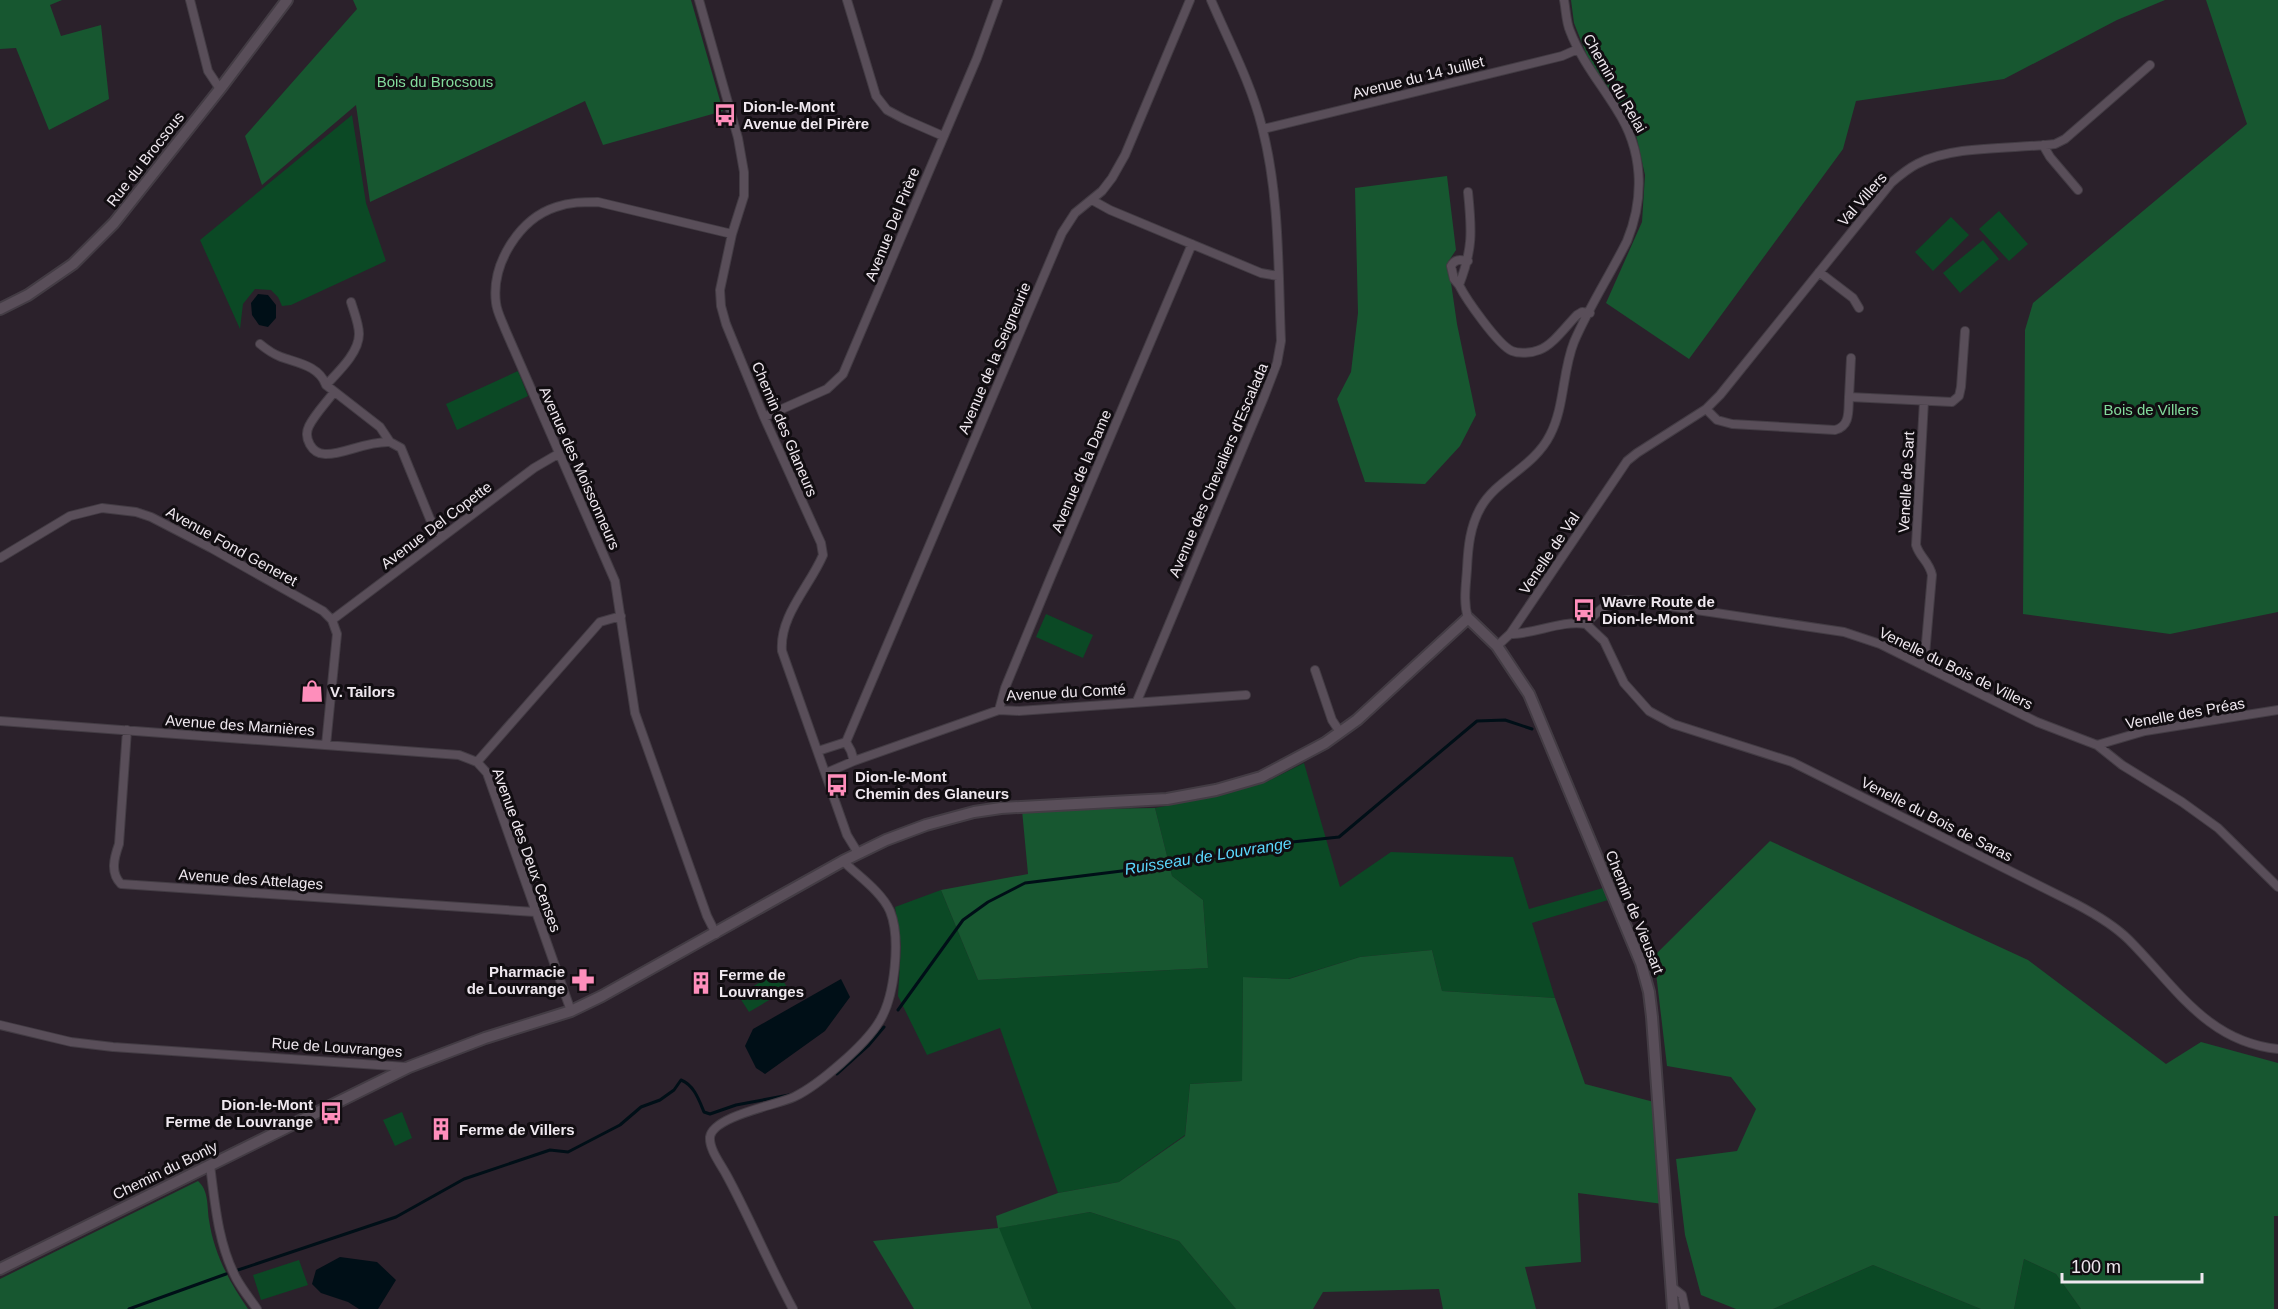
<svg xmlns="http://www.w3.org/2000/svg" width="2278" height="1309" font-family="Arial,sans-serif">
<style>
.green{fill:#0b4925}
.forest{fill:#175730}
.water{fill:#000f17}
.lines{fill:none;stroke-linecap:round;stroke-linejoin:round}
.stream{stroke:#000f17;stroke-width:3}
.street-casing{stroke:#433c44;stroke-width:10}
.secondary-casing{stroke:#433c44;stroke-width:14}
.street{stroke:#594e59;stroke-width:8}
.secondary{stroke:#594e59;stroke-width:10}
.labels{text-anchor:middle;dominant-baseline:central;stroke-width:6;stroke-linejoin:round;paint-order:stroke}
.street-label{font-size:15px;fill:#efe8ef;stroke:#110d11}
.park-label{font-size:15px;fill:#83da9c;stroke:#110d11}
.poi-label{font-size:15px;font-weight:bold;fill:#efe8ef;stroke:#110d11;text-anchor:start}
.water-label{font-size:16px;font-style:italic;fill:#5bd8fe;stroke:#110d11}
</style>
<rect width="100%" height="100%" fill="#2b212b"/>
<path class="green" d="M 352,115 L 366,203 L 386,261 L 291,305 L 282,306 L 278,297 L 271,290 L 255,289 L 243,304 L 240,329 L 200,240 Z
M 1999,211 L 2028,244 L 2009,261 L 1979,229 Z
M 1951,217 L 1969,235 L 1933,271 L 1915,252 Z
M 1983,240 L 1999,259 L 1960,293 L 1943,273 Z
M 518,371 L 528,396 L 457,430 L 446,404 Z
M 1046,614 L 1093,635 L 1083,658 L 1036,637 Z
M 1304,763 L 1340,887 L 1391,852 L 1513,857 L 1529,909 L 1603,888 L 1608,900 L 1532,923 L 1555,998 L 1442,991 L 1432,950 L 1360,957 L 1288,979 L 1243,977 L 1242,1081 L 1190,1084 L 1185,1135 L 1119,1182 L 1058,1193 L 1000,1028 L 927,1055 L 898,996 L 901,945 L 895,907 L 941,890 L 978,980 L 1208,968 L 1203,900 L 1172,876 L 1155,808 L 1223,795 L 1266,782 Z
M 778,972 L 788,989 L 749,1012 L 738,995 Z
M 402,1112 L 412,1138 L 395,1146 L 383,1120 Z
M 1090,1212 L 1179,1241 L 1236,1309 L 1032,1309 L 998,1228 Z
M 2024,1259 L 2056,1274 L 2081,1309 L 2014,1309 Z
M 299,1260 L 308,1285 L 261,1300 L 253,1275 Z
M 1873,1265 L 1981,1309 L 1773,1309 Z"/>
<path class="forest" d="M 0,0 L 62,0 L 50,5 L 61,36 L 101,25 L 109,99 L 49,130 L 16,48 L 0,49 Z
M 353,0 L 691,0 L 723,111 L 603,145 L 585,101 L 370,202 L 356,105 L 262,185 L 245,136 L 357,9 Z
M 1571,0 L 2165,0 L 2117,20 L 2004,79 L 1856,101 L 1843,149 L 1689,359 L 1606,303 L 1642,222 L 1645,175 L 1634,126 L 1588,58 L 1574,23 Z
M 2206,0 L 2278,0 L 2278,612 L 2170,634 L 2023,614 L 2025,330 L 2033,303 L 2247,124 Z
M 1447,176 L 1456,250 L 1448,262 L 1457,324 L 1476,415 L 1460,446 L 1425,484 L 1365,482 L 1337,399 L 1351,372 L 1358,313 L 1355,188 Z
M 1155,808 L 1172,876 L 1203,900 L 1208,968 L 978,980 L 941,890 L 1028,874 L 1022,810 Z
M 1770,841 L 2028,960 L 2166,1064 L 2201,1042 L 2278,1063 L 2278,1216 L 2274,1216 L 2274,1309 L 2081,1309 L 2056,1274 L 2024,1259 L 2014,1309 L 1981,1309 L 1873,1265 L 1773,1309 L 1736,1309 L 1701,1295 L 1685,1235 L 1676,1159 L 1737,1151 L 1756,1109 L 1731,1077 L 1667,1066 L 1654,956 Z
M 1432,950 L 1442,991 L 1555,998 L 1585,1084 L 1654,1102 L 1663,1204 L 1578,1193 L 1581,1262 L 1525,1267 L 1536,1309 L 1443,1309 L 1439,1289 L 1323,1292 L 1313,1309 L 1236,1309 L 1179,1241 L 1090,1212 L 999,1228 L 1032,1309 L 914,1309 L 873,1241 L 998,1228 L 996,1216 L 1058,1193 L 1119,1182 L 1185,1136 L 1190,1084 L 1242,1081 L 1243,977 L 1289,979 L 1360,957 Z
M 198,1181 C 209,1191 207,1206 209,1220 C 214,1254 229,1281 248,1309 L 0,1309 L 0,1279 Z"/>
<path class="water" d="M 258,294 L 268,295 L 276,305 L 276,318 L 268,327 L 259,325 L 252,315 L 251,303 Z
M 841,979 L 850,997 L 825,1031 L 765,1074 L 756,1068 L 745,1046 L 753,1029 Z
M 340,1257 L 377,1262 L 396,1280 L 378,1309 L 359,1309 L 348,1302 L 321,1293 L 312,1284 L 316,1270 Z"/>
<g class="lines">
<path class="stream" d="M 898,1010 L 963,920 L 988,902 L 1025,883 L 1170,865 L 1283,843 L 1339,837 L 1477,721 L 1505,720 L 1532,729
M 837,1074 L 868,1046 L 884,1027
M 238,1270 L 396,1217 L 464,1179 L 550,1150 L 568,1152 L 620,1125 L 641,1107 L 660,1100 L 674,1090 L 681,1080 C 694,1085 699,1100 704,1112 L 710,1114 L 736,1105 L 789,1095
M 129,1309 L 226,1274"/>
<g class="street-casing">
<path id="street" d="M 190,0 L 208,71 L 220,89
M 699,0 L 738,138 L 744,172 L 744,196 L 732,234 L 720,290 L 721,306 L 726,324 L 764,417 L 821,543 L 823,555 C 810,586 779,616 782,651 L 847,835 L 858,853
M 847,0 L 876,96 L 887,110 L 904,119 L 943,136
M 1263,129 L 1562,56 L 1578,49
M 2043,145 L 2050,157 L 2078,190
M 1468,192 C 1472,231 1473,249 1459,285 C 1466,299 1498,345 1512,351 C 1519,354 1532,353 1539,350 C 1553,345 1566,326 1577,315 L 1582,312 L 1590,313
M 1092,200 L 1110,210 L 1261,273 L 1278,276
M 1819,272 L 1853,298 L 1859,308
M 1459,285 L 1454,279 L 1451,266 C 1455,258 1461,260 1468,261
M 260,344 C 266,349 273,354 281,357 C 298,363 319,366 326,385 L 380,427 L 390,442 L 401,448 L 430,519 L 442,537
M 326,385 C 338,372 359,353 359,334 C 359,324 354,312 351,302
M 334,392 C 326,403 315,414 309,426 C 303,438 312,454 325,454 C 343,455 366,441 390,442
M 1849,397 L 1851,358
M 1924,401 L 1916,545 C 1920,558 1929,561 1932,575 L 1924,666
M 1706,409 L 1717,420 L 1732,424 L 1835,430 C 1851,426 1848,410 1849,397 L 1952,402 L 1959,396 L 1961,387 L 1965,331
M 764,417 L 827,389 L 843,374 L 977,58 L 998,0
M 0,558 L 70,516 L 102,508 L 136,512 L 151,517 L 211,548 L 323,611 L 332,620 L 337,634 L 326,745
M 1468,618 C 1463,602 1466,585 1467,569 C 1468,547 1470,526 1481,507 C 1497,479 1534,467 1550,435 C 1565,406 1562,372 1574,342 C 1589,307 1610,275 1627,241 C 1645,197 1643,150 1617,110 C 1601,84 1581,60 1570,31 C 1566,22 1566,10 1564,0
M 332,620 L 534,468 L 558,454
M 1586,624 L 1604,641 L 1624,683 L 1649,711 L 1673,724 L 1792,762 L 2076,904 C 2095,914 2114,925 2129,940 C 2175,986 2207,1042 2278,1049
M 1586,624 C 1600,608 1607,602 1629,600 L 1844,632 L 1880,644 L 2037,722 L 2097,745 L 2122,765 L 2182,802 L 2218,828 L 2278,887
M 1510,634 C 1536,634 1560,620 1586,624
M 1497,646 L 1510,634 L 1627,461 L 1637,453 L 1706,409 L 1720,395 L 1891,183 C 1899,176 1907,169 1917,164 C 1952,145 2015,149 2055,144 L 2065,139 L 2150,65
M 1315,670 L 1332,720 L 1340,732
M 1137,701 L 1264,397 L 1277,363 L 1281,341 C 1278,270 1280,196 1262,127 C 1251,83 1229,42 1211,0
M 999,710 L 1005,688 L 1052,574 L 1192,244
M 0,721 L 459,755 L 477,762 L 487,773 L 571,1011
M 127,730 L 119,844 C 114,858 110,873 121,884 L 535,912
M 846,742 L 851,751 L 854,761
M 2097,745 L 2145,731 L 2278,710
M 818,751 L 846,742 L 1062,233 L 1075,213 L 1102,191 L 1112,178 L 1125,155 L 1190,0
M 477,762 L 600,622 L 621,616
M 826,773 L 854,761 L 999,710 L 1019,711 L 1246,695
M 716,934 L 707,916 L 635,713 L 615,581 L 505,329 C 502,321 497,312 496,303 C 491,264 519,219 556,207 C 570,202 583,202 598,202 L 732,234
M 0,1025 L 71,1042 L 113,1047 L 407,1067
M 210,1165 C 215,1204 218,1243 236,1278 C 242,1289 250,1299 257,1309
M 1672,1287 L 1682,1295 L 1685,1309
M 793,1309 C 769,1265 750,1218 726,1174 C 720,1163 709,1149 710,1137 C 713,1116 777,1105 794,1097 C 819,1085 865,1045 879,1022 C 895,997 901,938 890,911 C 881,891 858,876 843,861"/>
</g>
<g class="secondary-casing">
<path id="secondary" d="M 0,309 L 28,295 L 73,264 L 114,223 L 220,89 L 287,0
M 0,1269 L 409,1067 L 485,1038 L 571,1011 L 602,996 L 843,861 L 886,840 L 926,825 L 974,812 L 1001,808 L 1167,799 L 1216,790 L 1261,777 L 1325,743 L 1357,720 L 1468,618 L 1497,646 L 1529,694 L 1641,963 L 1649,992 L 1652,1017 L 1673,1309"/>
</g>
<use href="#street" class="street"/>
<use href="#secondary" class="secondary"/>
</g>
<defs>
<g id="bus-bare" transform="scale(1.8)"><path d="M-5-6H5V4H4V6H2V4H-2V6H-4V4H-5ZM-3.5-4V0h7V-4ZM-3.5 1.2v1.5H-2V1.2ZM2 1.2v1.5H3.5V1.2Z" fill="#fe8ebb" stroke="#110d11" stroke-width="2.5" paint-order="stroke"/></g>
<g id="shop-bare" transform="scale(1.8)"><path d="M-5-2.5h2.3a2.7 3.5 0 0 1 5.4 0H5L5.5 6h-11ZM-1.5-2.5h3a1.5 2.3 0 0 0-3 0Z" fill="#fe8ebb" stroke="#110d11" stroke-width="2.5" paint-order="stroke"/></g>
<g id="pharmacy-bare" transform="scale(1.8)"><path d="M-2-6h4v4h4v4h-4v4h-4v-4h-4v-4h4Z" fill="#fe8ebb" stroke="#110d11" stroke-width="2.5" paint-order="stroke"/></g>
<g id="building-bare" transform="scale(1.8)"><path d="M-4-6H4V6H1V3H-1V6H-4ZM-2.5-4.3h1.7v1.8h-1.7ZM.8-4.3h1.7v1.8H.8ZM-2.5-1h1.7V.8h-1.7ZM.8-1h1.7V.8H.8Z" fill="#fe8ebb" stroke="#110d11" stroke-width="2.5" paint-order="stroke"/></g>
</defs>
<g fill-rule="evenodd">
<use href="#bus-bare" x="725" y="115"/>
<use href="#bus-bare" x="1584" y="610"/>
<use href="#shop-bare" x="312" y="691"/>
<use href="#bus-bare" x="837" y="785"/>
<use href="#pharmacy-bare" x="583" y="980"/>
<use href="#building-bare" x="701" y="983"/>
<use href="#bus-bare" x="331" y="1113"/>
<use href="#building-bare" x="441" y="1129"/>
</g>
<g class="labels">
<g class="street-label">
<text transform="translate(1418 77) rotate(-14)">Avenue du 14 Juillet</text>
<text transform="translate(1615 83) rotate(60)">Chemin du Relai</text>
<text transform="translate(145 159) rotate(-52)">Rue du Brocsous</text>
<text transform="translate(1862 199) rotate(-49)">Val Villers</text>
<text transform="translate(892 224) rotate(-68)">Avenue Del Pirère</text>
<text transform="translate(994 358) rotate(-67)">Avenue de la Seigneurie</text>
<text transform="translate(785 429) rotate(67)">Chemin des Glaneurs</text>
<text transform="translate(580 468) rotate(66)">Avenue des Moissonneurs</text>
<text transform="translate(1218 470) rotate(-67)">Avenue des Chevaliers d'Escalada</text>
<text transform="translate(1081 471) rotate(-67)">Avenue de la Dame</text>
<text transform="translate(1906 482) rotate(-87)">Venelle de Sart</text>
<text transform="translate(436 525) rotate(-37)">Avenue Del Copette</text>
<text transform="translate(232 546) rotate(29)">Avenue Fond Generet</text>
<text transform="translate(1549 553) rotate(-56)">Venelle de Val</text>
<text transform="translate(1956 668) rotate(26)">Venelle du Bois de Villers</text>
<text transform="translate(1066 692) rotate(-3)">Avenue du Comté</text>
<text transform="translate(2185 713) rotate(-10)">Venelle des Préas</text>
<text transform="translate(240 725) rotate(4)">Avenue des Marnières</text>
<text transform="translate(1937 819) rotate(27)">Venelle du Bois de Saras</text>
<text transform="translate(527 850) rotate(70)">Avenue des Deux Censes</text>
<text transform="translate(251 879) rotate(4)">Avenue des Attelages</text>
<text transform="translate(1635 912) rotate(68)">Chemin de Vieusart</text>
<text transform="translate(337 1047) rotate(4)">Rue de Louvranges</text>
<text transform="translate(165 1170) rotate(-26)">Chemin du Bonly</text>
</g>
<g class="park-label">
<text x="435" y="81">Bois du Brocsous</text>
<text x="2151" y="409">Bois de Villers</text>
</g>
<g class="poi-label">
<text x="743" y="106">Dion-le-Mont<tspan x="743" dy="17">Avenue del Pirère</tspan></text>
<text x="1602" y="601">Wavre Route de<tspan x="1602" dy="17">Dion-le-Mont</tspan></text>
<text x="330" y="691">V. Tailors</text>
<text x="855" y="776">Dion-le-Mont<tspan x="855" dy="17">Chemin des Glaneurs</tspan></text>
<text x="565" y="971" text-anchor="end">Pharmacie<tspan x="565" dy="17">de Louvrange</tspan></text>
<text x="719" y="974">Ferme de<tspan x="719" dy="17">Louvranges</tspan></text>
<text x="313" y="1104" text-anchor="end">Dion-le-Mont<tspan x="313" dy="17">Ferme de Louvrange</tspan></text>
<text x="459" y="1129">Ferme de Villers</text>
</g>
<g class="water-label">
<text transform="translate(1208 856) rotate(-9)">Ruisseau de Louvrange</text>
</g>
</g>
<path d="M2062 1273v9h140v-9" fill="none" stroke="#efe8ef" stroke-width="3"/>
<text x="2071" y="1273" font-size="18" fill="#efe8ef" stroke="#110d11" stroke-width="4.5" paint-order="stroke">100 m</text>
</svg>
